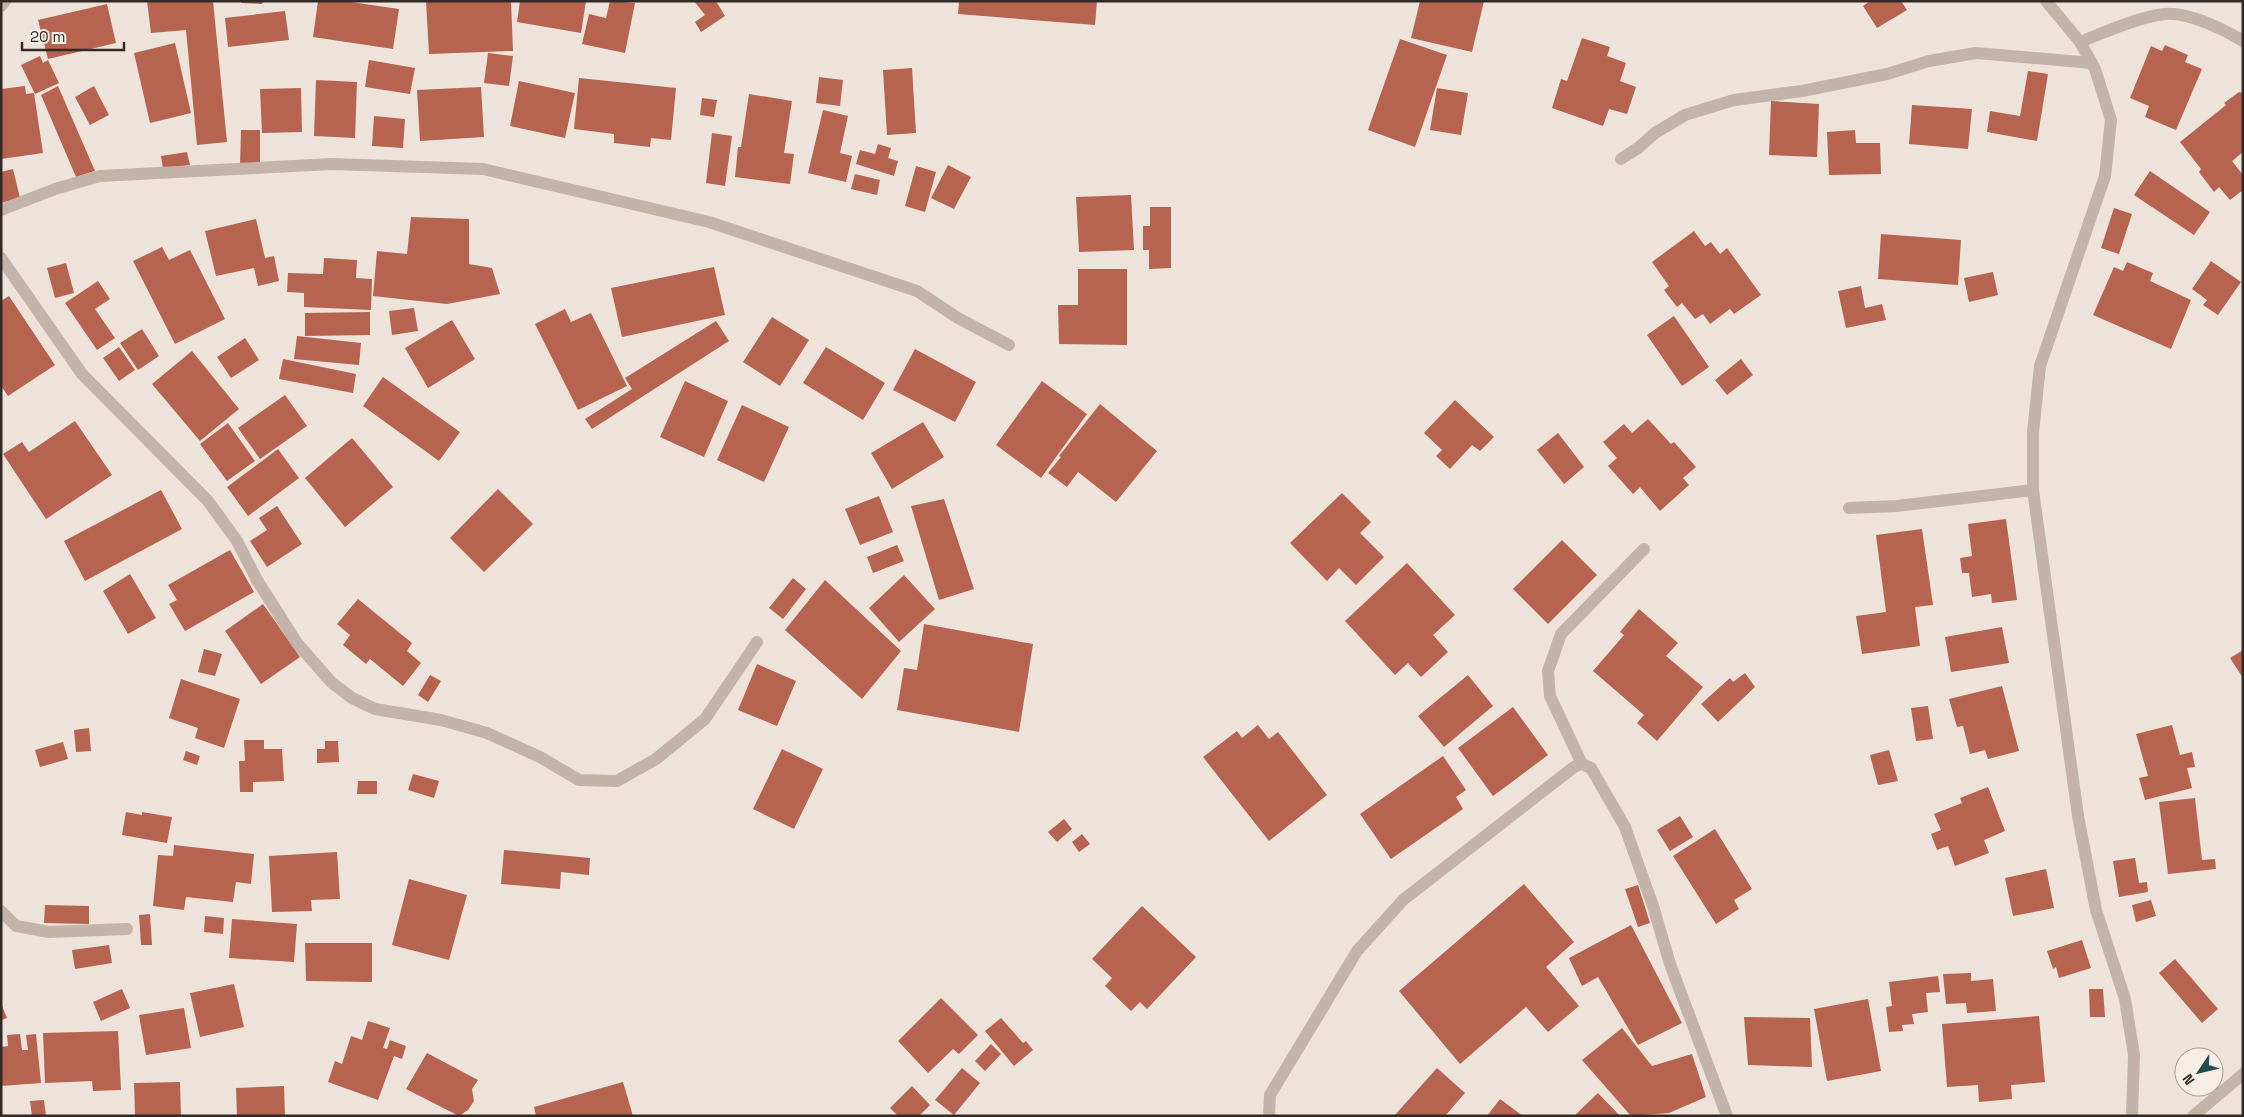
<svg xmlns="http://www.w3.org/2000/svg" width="2244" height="1117" font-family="'Space Grotesk',sans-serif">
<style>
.building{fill:#b66350}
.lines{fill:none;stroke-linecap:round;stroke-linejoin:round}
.minor{stroke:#c4b3a8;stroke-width:12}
</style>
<rect width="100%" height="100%" fill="#eee3da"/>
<path class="building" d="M 147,1 L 213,1 L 227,142 L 197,145 L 186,30 L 151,33 Z
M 241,1 L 263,1 L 262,4 L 241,3 Z
M 318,1 L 344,1 L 399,9 L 393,49 L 313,37 Z
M 426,1 L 511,1 L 513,51 L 429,54 Z
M 520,1 L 586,1 L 581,33 L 517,22 Z
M 610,1 L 635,3 L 625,53 L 582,44 L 589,14 L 606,18 Z
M 694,1 L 716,1 L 725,16 L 701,32 L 695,22 L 705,15 Z
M 959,1 L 1097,1 L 1095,25 L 958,14 Z
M 1420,1 L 1484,1 L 1472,52 L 1411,38 Z
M 1870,1 L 1901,1 L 1907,10 L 1877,28 L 1863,6 Z
M 107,4 L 116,43 L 48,59 L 38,20 Z
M 285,11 L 289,40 L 228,47 L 225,18 Z
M 1582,38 L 1610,47 L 1607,56 L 1626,63 L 1620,81 L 1636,87 L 1627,114 L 1609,109 L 1603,126 L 1552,108 L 1561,79 L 1567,81 Z
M 1400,39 L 1447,55 L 1415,147 L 1368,130 Z
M 175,43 L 191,113 L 150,123 L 134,53 Z
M 2165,45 L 2188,55 L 2185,62 L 2202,69 L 2176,130 L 2145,117 L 2149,106 L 2130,98 L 2151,46 L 2162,51 Z
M 488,53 L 513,56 L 509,86 L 484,83 Z
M 40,56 L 43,63 L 48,60 L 59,83 L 35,94 L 21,65 Z
M 369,60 L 415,68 L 410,94 L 365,87 Z
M 912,68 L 916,133 L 887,135 L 883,70 Z
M 2028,71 L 2048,74 L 2037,141 L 1987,132 L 1990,111 L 2020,116 Z
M 819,77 L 843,80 L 840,106 L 816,103 Z
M 579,78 L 676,88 L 671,140 L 651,138 L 650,147 L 614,143 L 614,134 L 574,129 Z
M 316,80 L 357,82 L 355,138 L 314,136 Z
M 519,81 L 575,93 L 565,138 L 510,126 Z
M 25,86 L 26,94 L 34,93 L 43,153 L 1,159 L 1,89 Z
M 58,86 L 95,171 L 76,177 L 41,95 Z
M 94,86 L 109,115 L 90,125 L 75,97 Z
M 481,87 L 484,137 L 420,141 L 417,90 Z
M 301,88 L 302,132 L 262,133 L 260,89 Z
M 1437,88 L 1468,93 L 1461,135 L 1430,130 Z
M 2239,92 L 2243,93 L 2243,152 L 2232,161 L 2243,175 L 2243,190 L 2230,200 L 2219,187 L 2214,192 L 2199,172 L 2201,169 L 2180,142 L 2226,105 L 2224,103 Z
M 749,94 L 792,101 L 784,153 L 794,154 L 790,184 L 735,177 L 738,147 L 741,147 Z
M 702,98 L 717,100 L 714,117 L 700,115 Z
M 1771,101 L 1819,104 L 1817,157 L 1769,155 Z
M 1912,105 L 1972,109 L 1968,149 L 1909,144 Z
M 823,110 L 848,116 L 840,153 L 852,156 L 846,182 L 808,173 Z
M 374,116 L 405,119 L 403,148 L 372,146 Z
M 241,130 L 260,130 L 260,165 L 240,166 Z
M 1855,130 L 1856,143 L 1880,143 L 1881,174 L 1829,175 L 1827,132 Z
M 712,133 L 732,136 L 725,186 L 706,183 Z
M 878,144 L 891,148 L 888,158 L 898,161 L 894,176 L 856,164 L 860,150 L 875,154 Z
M 187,152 L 190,165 L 163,169 L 161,156 Z
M 948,165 L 971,177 L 954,209 L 931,198 Z
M 916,166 L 936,172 L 925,212 L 905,206 Z
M 13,169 L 20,198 L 1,203 L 1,172 Z
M 2150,171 L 2210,212 L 2194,235 L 2134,195 Z
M 855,174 L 880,180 L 877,195 L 851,189 Z
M 1131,195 L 1134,250 L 1079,252 L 1076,197 Z
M 1150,207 L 1171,207 L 1171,268 L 1149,269 L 1149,250 L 1143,250 L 1143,226 L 1150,226 Z
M 2114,208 L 2132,214 L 2119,254 L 2101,248 Z
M 411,217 L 469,219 L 469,264 L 492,268 L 500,294 L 447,304 L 373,296 L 377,251 L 407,254 Z
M 256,219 L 265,258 L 274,256 L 279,281 L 258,286 L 254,268 L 216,276 L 205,231 Z
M 1694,231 L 1705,246 L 1711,242 L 1720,254 L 1727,248 L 1761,295 L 1734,314 L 1730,309 L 1710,324 L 1703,314 L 1695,319 L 1682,303 L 1677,307 L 1664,290 L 1669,286 L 1652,262 Z
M 1881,234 L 1961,240 L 1958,285 L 1878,279 Z
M 162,247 L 169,260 L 190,250 L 225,319 L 175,344 L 133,261 Z
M 324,258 L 357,260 L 356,278 L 372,279 L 371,310 L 304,307 L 304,293 L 287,292 L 288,273 L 323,274 Z
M 2211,261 L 2241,282 L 2218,315 L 2203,305 L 2207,300 L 2192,289 Z
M 2127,262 L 2153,273 L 2150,281 L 2191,300 L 2171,349 L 2093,315 L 2114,267 L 2123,271 Z
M 66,263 L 74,293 L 55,298 L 47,268 Z
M 714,267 L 725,315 L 622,337 L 611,288 Z
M 1078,269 L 1127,269 L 1127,345 L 1059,344 L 1058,305 L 1078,305 Z
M 1993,272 L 1998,295 L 1969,302 L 1964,278 Z
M 98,281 L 110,299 L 95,309 L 115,338 L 97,350 L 65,303 Z
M 1861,286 L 1865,308 L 1882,304 L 1886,320 L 1846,328 L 1838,291 Z
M 9,296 L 55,365 L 8,396 L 1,386 L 1,301 Z
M 414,308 L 418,331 L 392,335 L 389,311 Z
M 565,309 L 571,322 L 591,313 L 627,386 L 578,410 L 535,324 Z
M 370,312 L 370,335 L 305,336 L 305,313 Z
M 1674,316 L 1709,367 L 1682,386 L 1647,335 Z
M 772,317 L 809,340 L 780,386 L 743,362 Z
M 452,320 L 475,359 L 428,388 L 405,348 Z
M 716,321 L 729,341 L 592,429 L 585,419 L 632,389 L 625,378 Z
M 142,329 L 159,356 L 138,370 L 120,343 Z
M 297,336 L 361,343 L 359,365 L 294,359 Z
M 245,338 L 259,360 L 231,378 L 217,357 Z
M 119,347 L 135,370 L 119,381 L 103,358 Z
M 826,347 L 885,383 L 863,420 L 803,383 Z
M 915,349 L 976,382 L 955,422 L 893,390 Z
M 192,351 L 239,409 L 200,441 L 152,384 Z
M 283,359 L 356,374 L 353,393 L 279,379 Z
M 1741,359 L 1753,375 L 1727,395 L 1715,380 Z
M 383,377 L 460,432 L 439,461 L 363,406 Z
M 685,381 L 728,401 L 704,457 L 660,437 Z
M 1042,381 L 1087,414 L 1041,478 L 996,445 Z
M 285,395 L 307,426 L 260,459 L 238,428 Z
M 1455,400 L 1494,437 L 1480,451 L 1472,445 L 1450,469 L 1436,456 L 1442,450 L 1424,433 Z
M 1100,404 L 1157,451 L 1116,502 L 1078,472 L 1067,487 L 1048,473 L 1061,457 L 1059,456 Z
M 742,405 L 789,427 L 764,482 L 717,460 Z
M 1648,419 L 1671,444 L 1674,442 L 1696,467 L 1683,478 L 1689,485 L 1660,511 L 1640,487 L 1633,494 L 1608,466 L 1617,458 L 1603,442 L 1624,424 L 1632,433 Z
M 75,421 L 112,475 L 46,519 L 3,454 L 22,442 L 29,452 Z
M 923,422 L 944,457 L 892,489 L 871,453 Z
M 228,423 L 255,461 L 227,481 L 200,444 Z
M 1558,433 L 1584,467 L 1564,484 L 1537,450 Z
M 352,438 L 393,487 L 345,527 L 305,478 Z
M 278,449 L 299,478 L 248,516 L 227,487 Z
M 498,489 L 533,524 L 484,572 L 450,538 Z
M 161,490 L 182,529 L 85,581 L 64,541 Z
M 1342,493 L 1371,522 L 1360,533 L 1384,557 L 1356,585 L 1339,568 L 1327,581 L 1290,543 Z
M 879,496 L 893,532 L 860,545 L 845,509 Z
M 944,499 L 974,589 L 939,600 L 911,506 Z
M 277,506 L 302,544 L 267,567 L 250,541 L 267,530 L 259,518 Z
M 2006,519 L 2017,600 L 1992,603 L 1991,594 L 1972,597 L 1969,573 L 1962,573 L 1960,558 L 1972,556 L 1968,524 Z
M 1922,529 L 1933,605 L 1915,607 L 1920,646 L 1862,654 L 1856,616 L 1886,612 L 1876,535 Z
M 1562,540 L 1597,575 L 1548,624 L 1513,589 Z
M 897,545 L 904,561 L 873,573 L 867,557 Z
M 230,550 L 254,592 L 185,631 L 169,604 L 177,600 L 168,585 Z
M 1407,563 L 1455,615 L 1433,635 L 1448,652 L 1421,677 L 1408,663 L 1395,675 L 1345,621 Z
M 130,574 L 156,618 L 128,634 L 103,591 Z
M 904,575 L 935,609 L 899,642 L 869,608 Z
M 793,578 L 806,589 L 783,619 L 769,608 Z
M 825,580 L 901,651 L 862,699 L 785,630 Z
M 358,599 L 412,643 L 407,651 L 421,663 L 403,686 L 370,659 L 366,664 L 343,645 L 350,635 L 337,624 Z
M 263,604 L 300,657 L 261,684 L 225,631 Z
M 1639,609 L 1678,643 L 1666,656 L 1703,687 L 1657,741 L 1637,723 L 1644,715 L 1593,671 L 1624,635 L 1620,632 Z
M 924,624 L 1033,644 L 1019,732 L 897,710 L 904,668 L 917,670 Z
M 2002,627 L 2009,663 L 1951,672 L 1945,637 Z
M 204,649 L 222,654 L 215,676 L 198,672 Z
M 2243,650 L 2243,678 L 2230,658 Z
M 757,664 L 796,681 L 777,726 L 738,710 Z
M 1745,673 L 1755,687 L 1718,722 L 1701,704 L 1730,678 L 1733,682 Z
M 430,675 L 441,681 L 428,702 L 418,695 Z
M 1468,675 L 1493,706 L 1444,747 L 1418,716 Z
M 181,679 L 240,699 L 224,748 L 195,738 L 198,728 L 169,718 Z
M 2002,686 L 2019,751 L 1988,759 L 1985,750 L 1970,754 L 1963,726 L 1957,727 L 1949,699 Z
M 1928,706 L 1933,739 L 1916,741 L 1911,708 Z
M 1513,707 L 1548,755 L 1493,796 L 1458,748 Z
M 1258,725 L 1269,739 L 1278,732 L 1327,795 L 1269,841 L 1203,757 L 1237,731 L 1242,738 Z
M 2172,725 L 2180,755 L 2192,752 L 2195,767 L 2187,768 L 2192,788 L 2145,800 L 2139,778 L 2148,776 L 2136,734 Z
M 89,728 L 91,751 L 76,752 L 74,730 Z
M 244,740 L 264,740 L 264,749 L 282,749 L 284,781 L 253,782 L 253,792 L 240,792 L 239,761 L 245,761 Z
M 325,741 L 338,741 L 339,762 L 317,763 L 317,749 L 325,749 Z
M 63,742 L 68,759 L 40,767 L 35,750 Z
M 782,749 L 823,769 L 794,829 L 753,809 Z
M 1889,750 L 1898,781 L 1878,785 L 1870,755 Z
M 186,751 L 200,756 L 197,765 L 183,760 Z
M 1443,756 L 1466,790 L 1456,797 L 1463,809 L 1391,859 L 1360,814 Z
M 413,774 L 439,781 L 434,798 L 408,790 Z
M 358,781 L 377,781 L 377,794 L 357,794 Z
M 1988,787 L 2005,831 L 1984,840 L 1989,853 L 1955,866 L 1948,846 L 1937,850 L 1931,834 L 1941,830 L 1934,814 L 1962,803 L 1960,798 Z
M 2195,798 L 2202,860 L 2215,859 L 2216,869 L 2168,874 L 2159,802 Z
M 126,812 L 142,815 L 142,812 L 172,817 L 167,843 L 122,835 Z
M 1680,816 L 1693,837 L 1670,851 L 1657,830 Z
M 1064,819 L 1072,829 L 1057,842 L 1048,832 Z
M 1715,829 L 1752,889 L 1734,900 L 1739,909 L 1716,924 L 1673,856 Z
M 1082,834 L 1090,844 L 1079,852 L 1072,842 Z
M 174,845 L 254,854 L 251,884 L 236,882 L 233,902 L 186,897 L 184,910 L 153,906 L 158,855 L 173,856 Z
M 504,850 L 590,858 L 589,875 L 561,872 L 560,889 L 501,884 Z
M 337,852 L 340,899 L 311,900 L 312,911 L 272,912 L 269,856 Z
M 2135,858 L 2139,883 L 2147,882 L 2148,892 L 2119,897 L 2113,861 Z
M 2046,869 L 2054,908 L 2013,916 L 2005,878 Z
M 409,879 L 467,895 L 449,960 L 392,945 Z
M 1524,884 L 1574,942 L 1546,967 L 1579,1006 L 1548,1032 L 1526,1007 L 1460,1064 L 1399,991 Z
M 1638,885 L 1650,923 L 1638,927 L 1625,889 Z
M 2151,900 L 2156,916 L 2136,922 L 2132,905 Z
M 45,905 L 89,906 L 89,924 L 44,923 Z
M 1142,906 L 1196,957 L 1147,1009 L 1140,1002 L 1131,1011 L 1105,986 L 1112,978 L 1092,959 Z
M 150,914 L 152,945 L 141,945 L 139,915 Z
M 205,916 L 224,918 L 223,934 L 204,932 Z
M 232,919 L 297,924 L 294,962 L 229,958 Z
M 1631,925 L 1682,1023 L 1638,1045 L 1598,977 L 1582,986 L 1569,958 Z
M 2082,940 L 2091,968 L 2059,978 L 2056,967 L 2053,969 L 2047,951 Z
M 305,943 L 372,943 L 372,982 L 306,981 Z
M 109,945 L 112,963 L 75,969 L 72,950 Z
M 2175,959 L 2218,1009 L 2202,1023 L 2159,973 Z
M 1971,973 L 1971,981 L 1993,979 L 1996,1011 L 1967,1013 L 1966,1003 L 1946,1004 L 1943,974 Z
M 1938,976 L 1940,992 L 1926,993 L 1928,1012 L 1912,1014 L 1914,1024 L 1902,1025 L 1903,1031 L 1889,1032 L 1886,1007 L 1892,1006 L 1889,982 Z
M 234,984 L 244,1027 L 200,1037 L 190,993 Z
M 122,989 L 130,1008 L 101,1021 L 93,1002 Z
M 2089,989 L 2103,989 L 2105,1017 L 2090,1017 Z
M 941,998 L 978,1035 L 959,1054 L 953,1049 L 928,1073 L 898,1041 Z
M 1868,999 L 1881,1071 L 1827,1081 L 1814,1009 Z
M 1,1003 L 7,1018 L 1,1020 Z
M 184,1008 L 191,1048 L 146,1055 L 139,1015 Z
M 2039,1016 L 2045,1082 L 2011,1085 L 2012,1099 L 1979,1102 L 1978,1085 L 1947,1087 L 1942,1024 Z
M 1744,1017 L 1810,1018 L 1812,1067 L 1748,1065 Z
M 1001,1018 L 1023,1043 L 1026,1041 L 1033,1050 L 1014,1066 L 985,1031 Z
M 368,1021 L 390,1028 L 383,1048 L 387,1049 L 390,1040 L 406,1046 L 402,1059 L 394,1056 L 378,1100 L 328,1082 L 335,1061 L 342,1064 L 351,1036 L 362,1040 Z
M 1622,1028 L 1652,1066 L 1692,1054 L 1706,1097 L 1669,1113 L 1631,1116 L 1582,1060 Z
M 118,1031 L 121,1090 L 93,1091 L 92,1081 L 45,1083 L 43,1033 Z
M 20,1034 L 22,1050 L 28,1050 L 26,1035 L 36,1034 L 41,1083 L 1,1086 L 1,1047 L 8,1046 L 7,1035 Z
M 991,1044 L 1001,1054 L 985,1071 L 975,1061 Z
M 427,1053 L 478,1080 L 472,1089 L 474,1101 L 468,1110 L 459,1116 L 406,1089 Z
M 962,1068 L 980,1083 L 954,1115 L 935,1100 Z
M 1437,1068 L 1465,1093 L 1445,1116 L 1394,1116 Z
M 180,1082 L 181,1116 L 135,1116 L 134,1083 Z
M 623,1082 L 633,1116 L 536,1116 L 534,1107 Z
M 284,1086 L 285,1116 L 237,1116 L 236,1088 Z
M 912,1086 L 930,1105 L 919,1116 L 898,1116 L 890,1108 Z
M 1598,1093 L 1620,1116 L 1574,1116 Z
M 1500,1099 L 1523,1116 L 1487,1116 Z
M 44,1100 L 46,1116 L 32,1116 L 30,1101 Z"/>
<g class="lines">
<path class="minor" d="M 2046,1 L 2080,42 L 2095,69 L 2111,120 L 2105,176 L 2040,366 L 2033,432 L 2033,490 L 2078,816 L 2096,910 L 2125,999 L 2134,1055 L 2132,1116
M 1,6 L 5,1
M 2080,42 C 2106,32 2135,18 2164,14 C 2187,11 2223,29 2243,41
M 1621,159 L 1638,148 L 1655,133 L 1685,115 L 1734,100 L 1802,91 L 1887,74 L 1929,61 L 1976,53 L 2092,63
M 1,210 L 55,189 L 100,176 L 332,164 L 483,169 L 709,222 L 917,291 L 958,318 L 1009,345
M 1,258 L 82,374 L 208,501 L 237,541 L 257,580 L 297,643 L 331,682 L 352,698 L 375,709 L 441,720 L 487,733 L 540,757 L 579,780 L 617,781 L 656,759 L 705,719 L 757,642
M 1849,508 L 1897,506 L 2033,490
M 1582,764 L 1550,696 L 1548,671 L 1561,634 L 1644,549
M 1,911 L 16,926 L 49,932 L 127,929
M 1269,1116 L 1270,1095 L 1357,951 L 1403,900 L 1574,767 L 1582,764 L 1591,768 L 1625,827 L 1653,906 L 1670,964 L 1727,1116
M 2193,1116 L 2243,1074"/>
</g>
<rect width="2244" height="1117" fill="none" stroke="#322a27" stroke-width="5"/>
<g transform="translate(2199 1072) rotate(235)"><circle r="24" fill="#f6eee6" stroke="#a8a09a"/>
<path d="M0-4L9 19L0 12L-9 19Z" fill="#224d4e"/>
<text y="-8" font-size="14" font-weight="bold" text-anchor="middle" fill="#322a27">N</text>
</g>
<path d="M22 42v8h102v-8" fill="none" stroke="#322a27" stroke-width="2.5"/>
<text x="30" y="42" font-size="15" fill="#322a27" stroke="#f6eee6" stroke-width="4" paint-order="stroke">20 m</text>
</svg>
